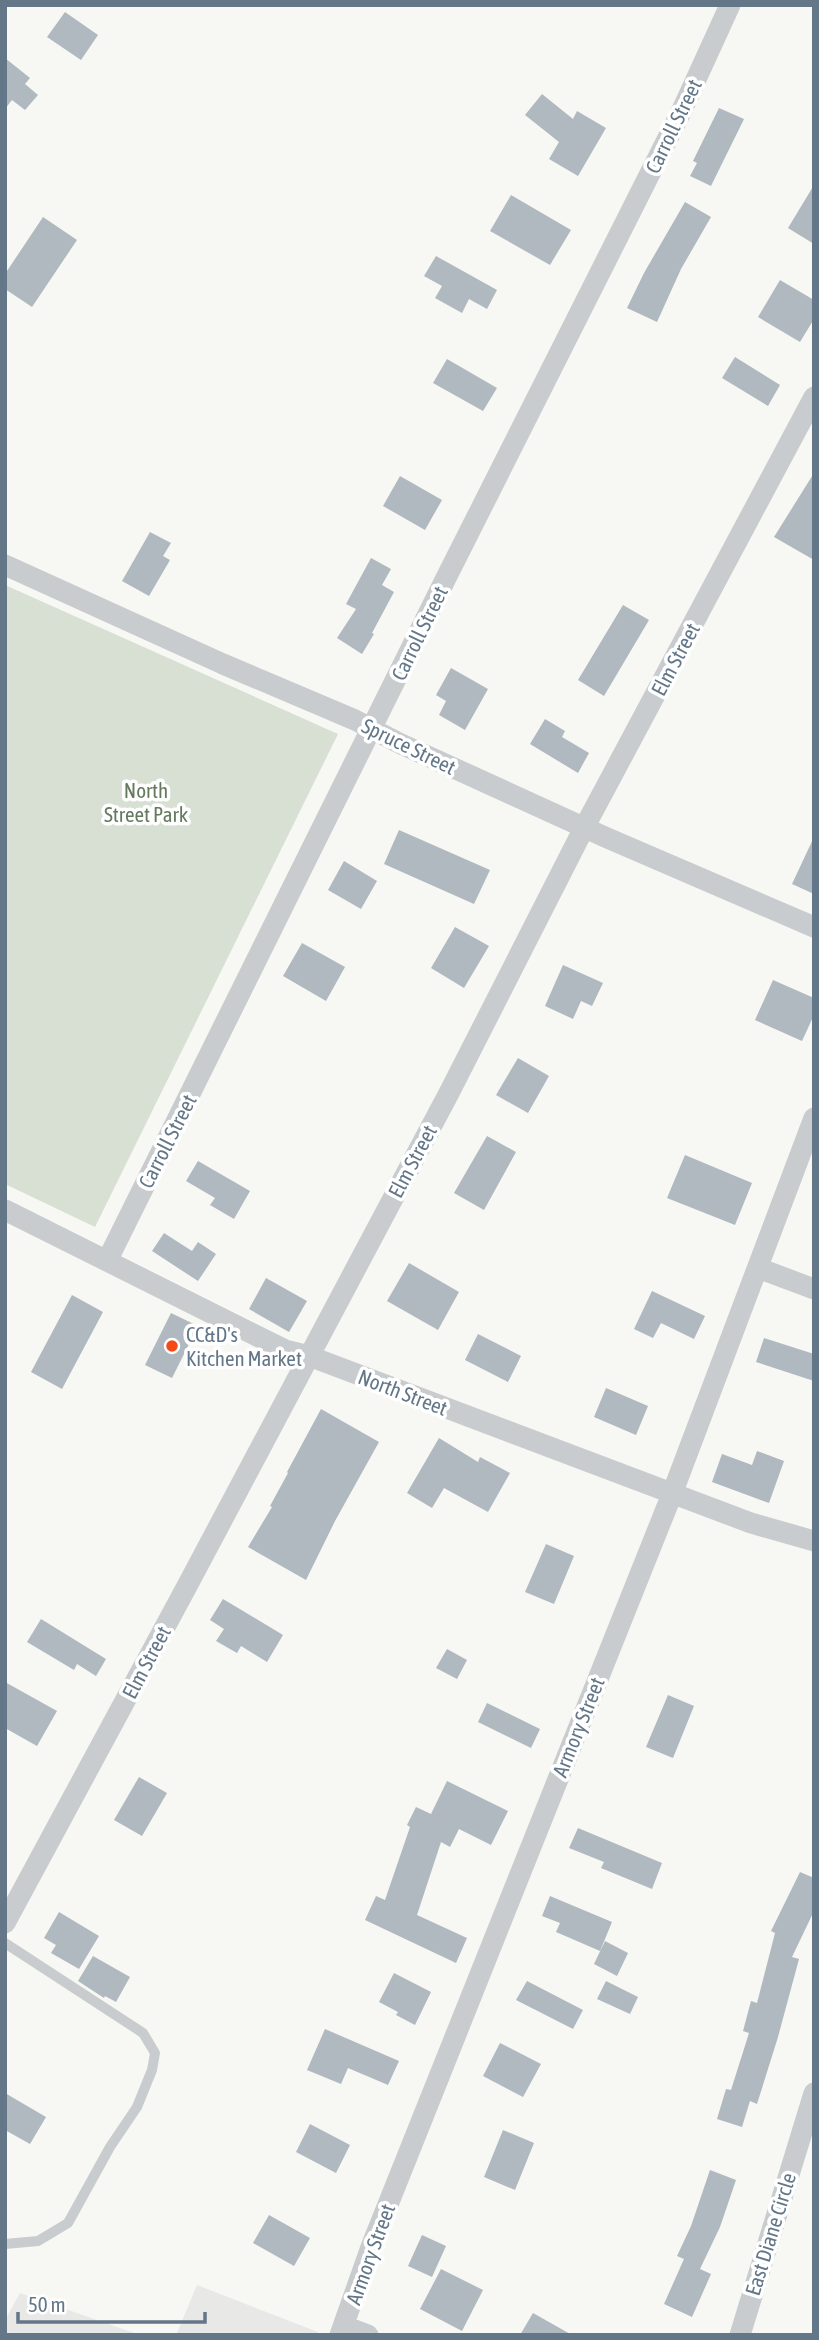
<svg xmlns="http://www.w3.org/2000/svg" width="819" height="2340" font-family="'Asap Condensed',sans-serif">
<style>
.built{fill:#e8e9e7}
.green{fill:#d8e0d4}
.building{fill:#b0b9bf}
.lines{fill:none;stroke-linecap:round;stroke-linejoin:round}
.lane{stroke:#c9cccf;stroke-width:10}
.street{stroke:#c9cccf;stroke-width:21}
.poi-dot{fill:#f54a16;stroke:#fff;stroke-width:2.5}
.labels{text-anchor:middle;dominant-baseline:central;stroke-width:7;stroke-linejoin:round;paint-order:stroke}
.street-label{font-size:21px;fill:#637788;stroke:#fff}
.park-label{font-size:21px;fill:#64795e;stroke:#fff}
.poi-label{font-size:21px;fill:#637788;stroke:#fff;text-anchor:start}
</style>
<rect width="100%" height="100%" fill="#f7f7f3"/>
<path class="built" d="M 197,2285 L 318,2332 L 316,2335 L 176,2335 Z
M 20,2293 L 140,2335 L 5,2335 L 5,2320 Z"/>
<path class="green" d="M 5,585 L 338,734 L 95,1227 L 5,1184 Z"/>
<path class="building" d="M 65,12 L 98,35 L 81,60 L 47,37 Z
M 5,58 L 30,78 L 25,84 L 38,95 L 25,110 L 12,100 L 5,109 Z
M 542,94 L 573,119 L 577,111 L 606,128 L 578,176 L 549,159 L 559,142 L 525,115 Z
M 719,108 L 744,119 L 711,186 L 690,176 L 697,163 L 693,161 Z
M 814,185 L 814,244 L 788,228 Z
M 511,195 L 571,230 L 550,265 L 490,231 Z
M 685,202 L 711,217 L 681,269 L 657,322 L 627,308 L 644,273 Z
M 43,217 L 77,240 L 32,307 L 5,289 L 5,274 Z
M 436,256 L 497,290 L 487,309 L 469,299 L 462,313 L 435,298 L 442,286 L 424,276 Z
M 780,280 L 814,300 L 814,319 L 800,342 L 758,317 Z
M 735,357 L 780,385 L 768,406 L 722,378 Z
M 447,359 L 497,388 L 483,411 L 433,383 Z
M 814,473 L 814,560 L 774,537 Z
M 400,476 L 442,500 L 425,530 L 383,506 Z
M 150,532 L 171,543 L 163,556 L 170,560 L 149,596 L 122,581 Z
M 371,558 L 391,569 L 382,585 L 394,592 L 372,633 L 374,634 L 362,654 L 337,638 L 356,609 L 346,604 Z
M 623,605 L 649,620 L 604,696 L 578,680 Z
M 451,668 L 488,689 L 465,730 L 439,715 L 446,701 L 436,695 Z
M 545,719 L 565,731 L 562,737 L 589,753 L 578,773 L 530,744 Z
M 399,830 L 490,870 L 474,904 L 384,864 Z
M 814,837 L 814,894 L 792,884 Z
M 344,861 L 377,881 L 361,909 L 328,890 Z
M 455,927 L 489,946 L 464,988 L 431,968 Z
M 302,943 L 345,967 L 326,1001 L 283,976 Z
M 563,965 L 603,983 L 592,1006 L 581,1001 L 573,1019 L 545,1006 Z
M 773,980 L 814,998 L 814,1015 L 802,1041 L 755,1020 Z
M 518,1058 L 549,1076 L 528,1113 L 496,1095 Z
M 487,1136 L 516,1152 L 484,1210 L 454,1193 Z
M 685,1155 L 752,1183 L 735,1225 L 667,1198 Z
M 198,1161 L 250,1191 L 234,1219 L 210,1205 L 215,1198 L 186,1181 Z
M 164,1233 L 192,1251 L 198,1242 L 216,1254 L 198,1281 L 152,1251 Z
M 409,1263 L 459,1292 L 438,1330 L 387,1301 Z
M 266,1278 L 307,1301 L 289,1332 L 249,1309 Z
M 652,1291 L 705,1316 L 694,1339 L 661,1323 L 653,1338 L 634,1329 Z
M 72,1295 L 103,1312 L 62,1389 L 31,1372 Z
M 171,1313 L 198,1326 L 172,1378 L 145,1365 Z
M 478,1334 L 521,1356 L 508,1382 L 465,1360 Z
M 764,1338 L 814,1354 L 814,1381 L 756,1362 Z
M 606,1388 L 648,1406 L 636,1435 L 594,1417 Z
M 321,1409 L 379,1442 L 335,1521 L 306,1580 L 248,1547 L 272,1507 L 270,1506 L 288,1473 L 287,1472 Z
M 439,1438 L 478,1462 L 480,1457 L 510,1473 L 488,1512 L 444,1488 L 432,1508 L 407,1493 Z
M 757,1451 L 784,1461 L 769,1503 L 712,1482 L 722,1454 L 752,1465 Z
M 546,1544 L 574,1556 L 554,1604 L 525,1592 Z
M 223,1599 L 283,1635 L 267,1662 L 241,1646 L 237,1653 L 216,1641 L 224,1629 L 210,1620 Z
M 41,1619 L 106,1659 L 96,1676 L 77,1664 L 74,1670 L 27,1642 Z
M 447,1649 L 467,1660 L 457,1679 L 436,1668 Z
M 5,1682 L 57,1711 L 37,1746 L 5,1728 Z
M 668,1695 L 694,1706 L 673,1758 L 646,1747 Z
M 487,1703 L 540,1729 L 531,1748 L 478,1722 Z
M 139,1777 L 167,1793 L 142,1836 L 114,1820 Z
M 447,1781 L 508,1811 L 491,1845 L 459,1829 L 450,1847 L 441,1842 L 417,1915 L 467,1938 L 456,1963 L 365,1920 L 376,1896 L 385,1900 L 410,1827 L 407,1825 L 416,1807 L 431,1814 Z
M 578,1828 L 662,1863 L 652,1889 L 601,1868 L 604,1862 L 569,1848 Z
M 800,1872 L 814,1878 L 814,1911 L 792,1957 L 799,1959 L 778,2037 L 757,2104 L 750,2101 L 742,2127 L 717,2119 L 726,2089 L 731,2090 L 749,2033 L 743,2031 L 751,2001 L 757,2003 L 775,1933 L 771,1931 Z
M 550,1896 L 612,1922 L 600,1951 L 556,1932 L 560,1923 L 542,1916 Z
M 59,1912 L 99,1936 L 79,1969 L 51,1953 L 56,1945 L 44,1938 Z
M 605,1941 L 628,1953 L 617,1976 L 594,1964 Z
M 93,1956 L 130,1977 L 116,2002 L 105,1996 L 104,1998 L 78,1981 Z
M 394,1973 L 431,1992 L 415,2025 L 396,2015 L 398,2012 L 379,2002 Z
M 527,1981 L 583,2010 L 573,2029 L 516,2000 Z
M 606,1981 L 638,1997 L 630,2014 L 597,1999 Z
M 325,2029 L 399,2061 L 388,2085 L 348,2068 L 341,2084 L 307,2070 Z
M 500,2043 L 541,2064 L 523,2097 L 483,2076 Z
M 5,2093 L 46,2117 L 30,2144 L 5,2130 Z
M 310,2124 L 350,2145 L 336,2173 L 296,2152 Z
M 503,2130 L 534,2143 L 515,2190 L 484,2177 Z
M 710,2170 L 736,2180 L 720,2227 L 700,2269 L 711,2274 L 692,2317 L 664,2304 L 684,2259 L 677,2256 L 691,2226 Z
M 269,2215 L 310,2238 L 294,2266 L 253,2243 Z
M 422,2235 L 446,2246 L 432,2277 L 408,2266 Z
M 441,2269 L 483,2290 L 462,2331 L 420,2309 Z
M 533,2313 L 572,2335 L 520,2335 Z"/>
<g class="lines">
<path class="lane" d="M 5,1943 L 143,2033 L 155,2053 L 152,2070 L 137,2107 L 110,2147 L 68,2223 L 38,2241 L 5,2244"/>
<path class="street" d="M 5,565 L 223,664 L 355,720 L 399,743 L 605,837 L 814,927
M 5,1210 L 285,1350 L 309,1356 L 751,1523 L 814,1541
M 107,1261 L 446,578 L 682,110 L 730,5
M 758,1268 L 814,1289
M 5,1923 L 186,1588 L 449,1093 L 584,828 L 814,397
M 344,2326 L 368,2335
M 340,2335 L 371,2247 L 672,1494 L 814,1118
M 740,2335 L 814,2093"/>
</g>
<circle class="poi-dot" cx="172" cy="1346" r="7"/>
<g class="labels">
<g class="street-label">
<text transform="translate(673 126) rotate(-64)">Carroll Street</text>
<text transform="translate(419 633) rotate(-64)">Carroll Street</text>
<text transform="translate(675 659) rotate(-62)">Elm Street</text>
<text transform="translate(409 746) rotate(26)">Spruce Street</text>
<text transform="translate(167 1141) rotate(-63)">Carroll Street</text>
<text transform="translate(412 1161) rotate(-62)">Elm Street</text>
<text transform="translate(403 1392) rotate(21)">North Street</text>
<text transform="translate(146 1662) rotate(-62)">Elm Street</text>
<text transform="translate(578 1727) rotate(-68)">Armory Street</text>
<text transform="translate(770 2234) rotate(-73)">East Diane Circle</text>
<text transform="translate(370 2254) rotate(-70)">Armory Street</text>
</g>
<g class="park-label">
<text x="146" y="790">North<tspan x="146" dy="24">Street Park</tspan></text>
</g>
<g class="poi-label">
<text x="186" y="1334">CC&amp;D's<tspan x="186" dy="24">Kitchen Market</tspan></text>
</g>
</g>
<rect width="819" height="2340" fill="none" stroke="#637788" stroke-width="14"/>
<path d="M18 2312v10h187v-10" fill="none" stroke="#637788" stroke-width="3.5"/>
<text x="28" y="2312" font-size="21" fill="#637788" stroke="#ffffff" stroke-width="5" paint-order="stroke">50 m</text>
</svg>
